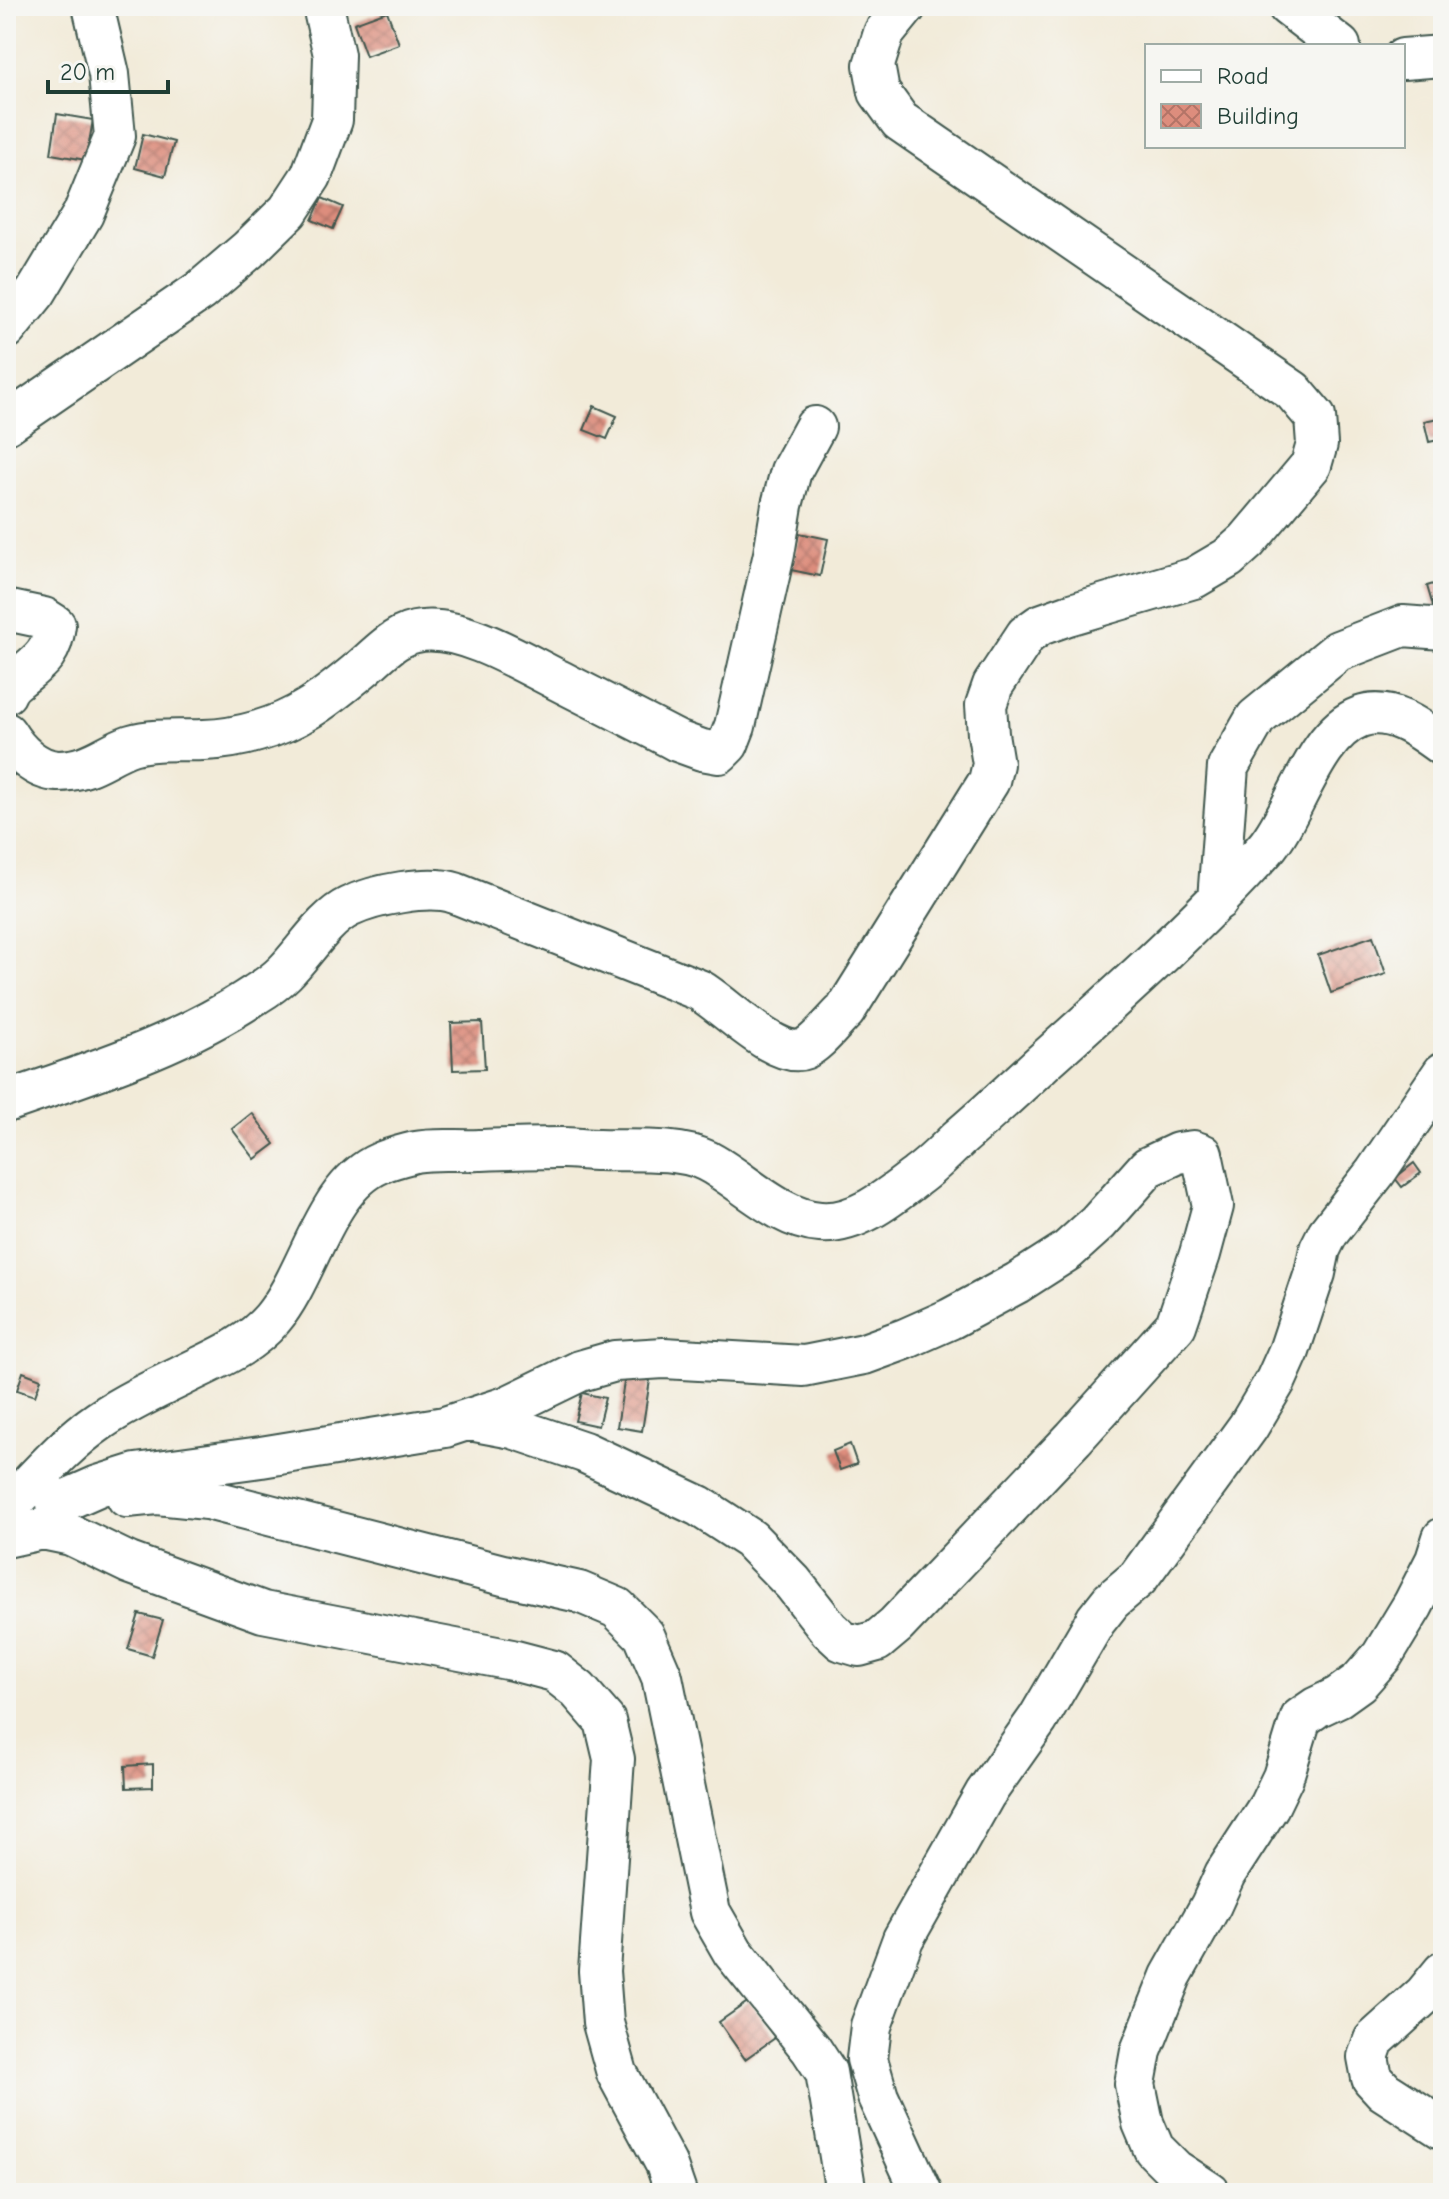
<svg xmlns="http://www.w3.org/2000/svg" width="1449" height="2199" font-family="'Comic Neue',sans-serif">
<style>
.building{fill:url(#building-cross-hatch)}
.lines{fill:none;stroke-linecap:round;stroke-linejoin:round}
.minor-casing{stroke:#3f574d;stroke-width:44}
.minor{stroke:#fff;stroke-width:40}
</style>
<defs>
<pattern id="building-cross-hatch" width="8" height="8" patternUnits="userSpaceOnUse" patternTransform="scale(2)"><rect width="8" height="8" fill="#dd8d7d"/><path d="M0 0l8 8M0 8l8-8" fill="none" stroke="#b37467"/></pattern>
</defs>
<rect width="100%" height="100%" fill="#f6f6f2"/>
<filter id="ink" filterUnits="userSpaceOnUse"><feTurbulence type="fractalNoise" baseFrequency=".0125" numOctaves="2"/><feDisplacementMap in="SourceGraphic" scale="16" xChannelSelector="R" yChannelSelector="G"/><feConvolveMatrix kernelMatrix="1 2 1 2 8 2 1 2 1" color-interpolation-filters="sRGB"/></filter>
<filter id="wash" filterUnits="userSpaceOnUse"><feTurbulence type="fractalNoise" baseFrequency=".006" numOctaves="4" result="noise"/><feDisplacementMap in="SourceGraphic" scale="32" xChannelSelector="R" yChannelSelector="G"/><feGaussianBlur stdDeviation="1.8" result="paint"/><feColorMatrix in="noise" values="0 0 0 0 0 0 0 0 0 0 0 0 0 0 0 0 0 1.4 0 .05"/><feComposite in="paint" operator="in"/></filter>
<g filter="url(#wash)">
<rect width="100%" height="100%" fill="#f2ebd9"/>
<g id="blocks">
<path class="building" d="M 387,11 L 399,44 L 366,56 L 354,23 Z
M 57,114 L 93,120 L 86,160 L 51,154 Z
M 143,134 L 174,142 L 165,176 L 135,168 Z
M 322,198 L 343,207 L 333,229 L 312,220 Z
M 594,406 L 617,416 L 607,439 L 584,430 Z
M 1443,417 L 1443,439 L 1429,442 L 1424,421 Z
M 799,533 L 828,539 L 820,576 L 791,570 Z
M 1443,581 L 1443,611 L 1435,613 L 1427,586 Z
M 1373,936 L 1386,974 L 1331,993 L 1318,955 Z
M 482,1022 L 485,1069 L 453,1070 L 451,1023 Z
M 252,1113 L 275,1144 L 255,1159 L 232,1129 Z
M 1414,1163 L 1421,1173 L 1402,1187 L 1395,1178 Z
M 23,1372 L 41,1379 L 35,1396 L 17,1390 Z
M 625,1376 L 650,1380 L 642,1431 L 617,1427 Z
M 582,1393 L 605,1398 L 598,1426 L 575,1421 Z
M 850,1444 L 857,1464 L 840,1470 L 833,1451 Z
M 139,1614 L 163,1620 L 152,1656 L 128,1649 Z
M 153,1764 L 153,1787 L 126,1788 L 125,1766 Z
M 749,2001 L 775,2038 L 745,2059 L 719,2022 Z"/>
</g>
</g>
<g filter="url(#ink)">
<use href="#blocks" fill-opacity="0" stroke="#3f574d" stroke-width="2"/>
<g class="lines">
<g class="minor-casing">
<path id="minor" d="M 1288,6 L 1340,46
M 1403,59 L 1443,56
M 6,329 L 36,292 L 83,214 L 115,136 L 109,74 L 93,6
M 6,424 L 200,291 L 248,250 L 288,211 L 311,176 L 332,120 L 334,55 L 323,6
M 6,610 L 44,618 L 55,625 C 52,654 40,661 19,678 C 13,683 9,685 6,693
M 6,733 C 17,751 35,770 58,771 C 90,771 105,754 131,745 C 155,738 180,741 204,740 C 238,739 278,728 308,709 C 328,697 348,680 366,665 C 383,650 398,633 422,631 C 463,626 522,662 558,680 C 597,700 637,720 677,741 L 702,750 L 719,753 L 728,744 L 735,726 L 774,554 L 782,505 L 791,471 L 815,427
M 1218,900 L 1228,767 L 1256,718 L 1338,651 L 1403,626 L 1443,629
M 6,1102 C 92,1072 180,1045 256,994 C 266,988 277,980 285,972 C 305,952 324,919 349,907 C 374,895 429,884 455,893 L 699,990 C 724,1004 777,1060 804,1049 C 818,1043 834,1021 845,1011 L 989,781 L 993,764 L 988,734 L 986,705 L 993,685 L 1026,635 L 1040,625 L 1068,615 L 1194,578 L 1228,558 L 1247,541 L 1311,465 L 1317,444 L 1315,417 L 1293,391 L 900,121 L 879,92 L 874,65 L 884,33 L 906,6
M 127,1497 L 157,1494 L 207,1499 L 503,1575 L 579,1592 L 617,1608 L 644,1635 L 662,1677 L 710,1912 L 733,1952 L 811,2049 L 826,2072 L 846,2193
M 57,1504 L 98,1486 L 136,1474 L 261,1457 L 445,1427 L 506,1407 L 580,1371 L 615,1361 L 664,1358 L 804,1366 L 864,1354 L 905,1339 L 950,1319 L 1017,1283 L 1067,1251 L 1098,1223 L 1148,1167 L 1178,1153 L 1193,1151 L 1202,1154 L 1213,1206 L 1200,1254 L 1176,1325 L 1074,1438 L 896,1625 L 877,1641 L 859,1646 L 842,1641 L 829,1629 L 793,1583 L 750,1539 L 699,1506 L 584,1452 L 513,1428 L 470,1420
M 6,1509 C 36,1479 64,1445 99,1421 C 124,1404 153,1390 180,1377 C 213,1360 247,1348 272,1319 C 310,1274 324,1187 380,1163 C 390,1158 404,1155 415,1152 C 435,1148 458,1151 479,1150 C 507,1149 534,1148 562,1148 C 574,1148 586,1150 598,1150 C 630,1151 679,1147 707,1161 C 742,1179 778,1219 820,1222 C 856,1225 890,1197 917,1176 C 932,1165 945,1152 958,1139 C 986,1115 1013,1090 1040,1065 C 1118,995 1195,927 1265,849 C 1295,815 1314,734 1360,717 C 1390,706 1420,729 1443,746
M 6,1537 L 42,1529 L 71,1535 L 129,1563 L 263,1612 L 512,1660 L 554,1671 L 578,1690 L 605,1721 L 614,1759 L 599,1971 L 603,2023 L 617,2073 L 666,2164 L 676,2193
M 1443,1972 L 1425,1994 L 1374,2040 L 1368,2057 L 1372,2078 L 1384,2091 L 1443,2129
M 922,2193 L 878,2097 L 867,2059 L 871,2026 L 903,1939 L 985,1794 L 1038,1719 L 1096,1620 L 1111,1601 L 1138,1578 L 1248,1427 L 1276,1380 L 1289,1351 L 1315,1273 L 1320,1249 L 1328,1233 L 1375,1173 L 1443,1073
M 1210,2193 L 1175,2170 L 1154,2149 L 1143,2123 L 1135,2084 L 1141,2051 L 1171,1976 L 1211,1905 L 1225,1874 L 1269,1806 L 1283,1777 L 1301,1718 L 1317,1707 L 1338,1697 L 1359,1682 L 1382,1656 L 1413,1605 L 1436,1560 L 1443,1538"/>
</g>
<use href="#minor" class="minor"/>
</g>
</g>
<rect width="1449" height="2199" fill="none" stroke="#f6f6f2" stroke-width="32"/>
<rect x="1145" y="44" width="260" height="104" fill="#f6f6f2" stroke="#a0aca6" stroke-width="2"/>
<rect x="1161" y="70" width="40" height="12" fill="#ffffff" stroke="#a0aca6" stroke-width="2"/>
<text x="1217" y="84" font-size="24" fill="#1f3d34">Road</text>
<rect x="1161" y="104" width="40" height="24" fill="url(#building-cross-hatch)" stroke="#a0aca6" stroke-width="2"/>
<text x="1217" y="124" font-size="24" fill="#1f3d34">Building</text>
<path d="M48 80v12h120v-12" fill="none" stroke="#1f3d34" stroke-width="4"/>
<text x="60" y="80" font-size="24" fill="#1f3d34" stroke="#f6f6f2" stroke-width="6" paint-order="stroke">20 m</text>
</svg>
